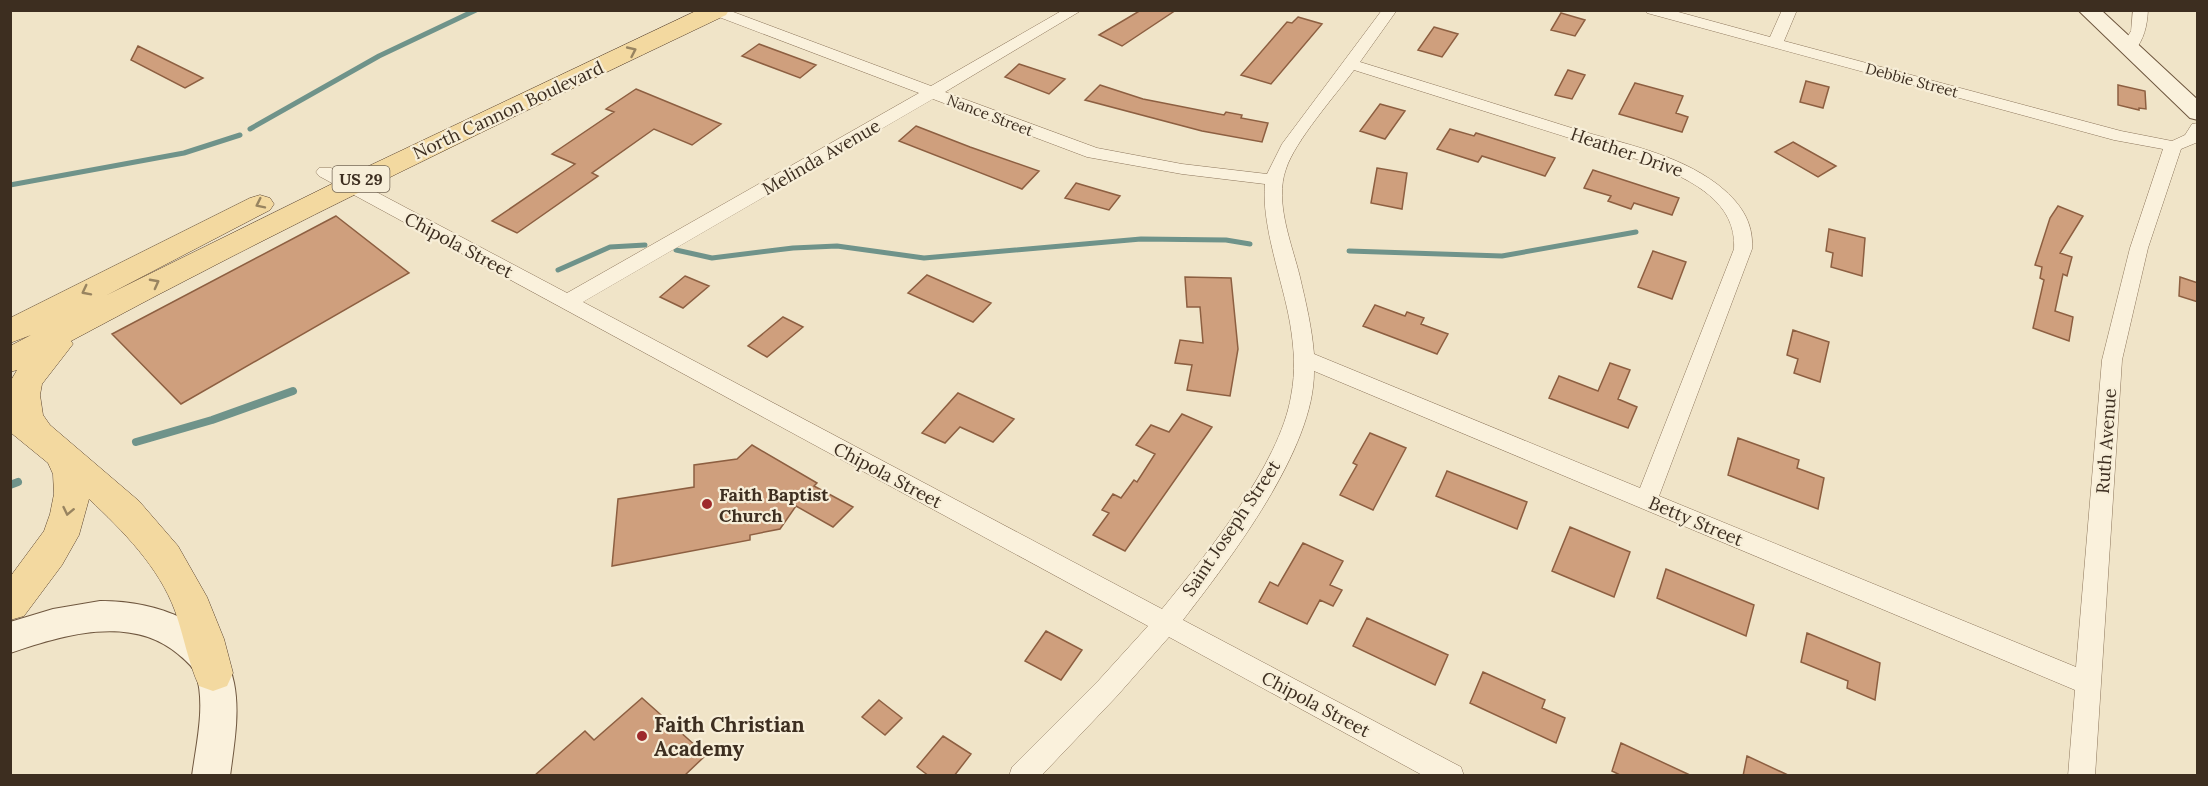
<svg xmlns="http://www.w3.org/2000/svg" width="2208" height="786" font-family="Lora,serif">
<style>
.lines{fill:none;stroke-linecap:round;stroke-linejoin:round}
.stream-far1{stroke:#6f938a;stroke-width:5}
.stream{stroke:#6f938a;stroke-width:8}
.building{fill:#cf9f7d;stroke:#8d5f41;stroke-width:1.5}
.street-casing{stroke:#8d765c;stroke-width:1}
.secondary-casing{stroke:#6f573f;stroke-width:2}
.primary-casing{stroke:#5b4430;stroke-width:1}
.street{fill:#faf1dc;fill-rule:evenodd}
.secondary{fill:#faf1dc;fill-rule:evenodd}
.primary{fill:#f3d9a0;fill-rule:evenodd}
.oneway{stroke:#988460}
.poi-dot{fill:#9e2a2b;stroke:#f7eed8;stroke-width:2}
.labels{text-anchor:middle;dominant-baseline:central;stroke-width:4.5;stroke-linejoin:round;paint-order:stroke}
.far-street-label{font-size:15px;fill:#3d2e20;stroke:#f7eed8}
.shield{fill:#f7eed8;stroke:#756857;stroke-width:1.5}
.shield-label{font-size:16px;font-weight:bold;fill:#3d2e20}
.street-label{font-size:18px;fill:#3d2e20;stroke:#f7eed8}
.poi-label{font-size:18px;font-weight:bold;fill:#3d2e20;stroke:#f7eed8;text-anchor:start}
.near-poi-label{font-size:21px;font-weight:bold;fill:#3d2e20;stroke:#f7eed8;text-anchor:start}
</style>
<rect width="100%" height="100%" fill="#f0e4c8"/>
<g class="lines">
<path class="stream-far1" d="M 250,129 L 379,56 L 476,10
M 10,185 L 184,153 L 240,135
M 676,250 L 712,258 L 793,248 L 837,246 L 924,258 L 1141,239 L 1226,240 L 1250,244
M 1349,251 L 1502,256 L 1636,232
M 558,270 L 610,247 L 645,245"/>
<path class="stream" d="M 136,442 L 212,420 L 293,391
M 10,485 L 18,482"/>
</g>
<path class="building" d="M 1141,10 L 1176,10 L 1122,46 L 1099,35 Z
M 1561,13 L 1585,20 L 1575,36 L 1551,30 Z
M 1298,17 L 1322,24 L 1271,84 L 1241,75 L 1287,22 L 1292,23 Z
M 1434,27 L 1458,34 L 1442,57 L 1418,50 Z
M 759,44 L 816,65 L 800,78 L 742,56 Z
M 138,46 L 203,78 L 185,88 L 131,60 Z
M 1019,64 L 1065,79 L 1049,94 L 1005,77 Z
M 1568,70 L 1585,75 L 1572,99 L 1555,95 Z
M 1806,81 L 1829,87 L 1823,108 L 1800,102 Z
M 1635,83 L 1683,96 L 1676,113 L 1688,117 L 1682,132 L 1619,114 Z
M 1100,85 L 1143,99 L 1224,115 L 1226,112 L 1242,115 L 1241,118 L 1268,123 L 1262,142 L 1202,131 L 1085,100 Z
M 2118,85 L 2145,91 L 2146,109 L 2139,108 L 2139,110 L 2118,105 Z
M 636,89 L 721,124 L 692,145 L 654,129 L 592,173 L 598,176 L 517,233 L 492,221 L 575,164 L 552,154 L 614,112 L 606,109 Z
M 1380,104 L 1405,111 L 1385,139 L 1360,131 Z
M 916,126 L 970,147 L 1039,171 L 1022,189 L 899,141 Z
M 1450,129 L 1474,136 L 1476,133 L 1555,158 L 1545,176 L 1482,156 L 1478,162 L 1437,149 Z
M 1793,142 L 1836,166 L 1818,177 L 1775,152 Z
M 1377,168 L 1407,173 L 1402,209 L 1371,203 Z
M 1593,170 L 1679,198 L 1672,215 L 1634,203 L 1631,209 L 1608,201 L 1611,196 L 1584,188 Z
M 1076,183 L 1120,196 L 1109,210 L 1065,198 Z
M 2058,206 L 2083,216 L 2060,253 L 2072,257 L 2067,276 L 2063,274 L 2055,311 L 2073,317 L 2069,341 L 2033,328 L 2044,280 L 2040,278 L 2042,267 L 2035,265 L 2050,218 Z
M 336,216 L 409,273 L 181,404 L 112,334 Z
M 1829,229 L 1865,238 L 1862,276 L 1831,267 L 1833,253 L 1826,251 Z
M 1653,251 L 1686,262 L 1672,299 L 1638,287 Z
M 927,275 L 991,303 L 973,322 L 908,293 Z
M 685,276 L 709,286 L 683,308 L 660,297 Z
M 1185,277 L 1231,278 L 1238,349 L 1230,396 L 1187,390 L 1192,365 L 1175,363 L 1180,340 L 1203,343 L 1200,307 L 1187,307 Z
M 2180,277 L 2198,283 L 2198,302 L 2179,296 Z
M 1375,305 L 1405,316 L 1407,312 L 1424,318 L 1421,324 L 1448,334 L 1437,354 L 1363,326 Z
M 783,317 L 803,327 L 767,357 L 748,346 Z
M 1793,330 L 1829,342 L 1820,382 L 1794,373 L 1798,359 L 1787,355 Z
M 1610,363 L 1630,370 L 1618,399 L 1637,407 L 1628,428 L 1549,398 L 1559,376 L 1598,391 Z
M 958,393 L 1014,419 L 993,442 L 960,427 L 945,443 L 922,433 Z
M 1182,414 L 1212,427 L 1125,551 L 1093,535 L 1109,513 L 1102,510 L 1113,494 L 1121,498 L 1134,480 L 1137,482 L 1155,454 L 1136,445 L 1151,425 L 1169,432 Z
M 1370,433 L 1406,448 L 1373,510 L 1340,495 L 1357,465 L 1353,463 Z
M 1738,438 L 1799,460 L 1797,468 L 1824,478 L 1818,509 L 1728,475 Z
M 752,445 L 817,483 L 814,486 L 853,507 L 833,527 L 796,506 L 780,529 L 750,535 L 750,540 L 612,566 L 618,499 L 694,487 L 694,465 L 737,459 Z
M 1447,471 L 1527,502 L 1517,529 L 1436,496 Z
M 1570,527 L 1630,552 L 1614,597 L 1552,571 Z
M 1303,543 L 1343,561 L 1330,585 L 1342,590 L 1333,606 L 1320,600 L 1307,624 L 1259,602 L 1270,582 L 1278,586 Z
M 1666,569 L 1754,605 L 1746,636 L 1657,598 Z
M 1367,618 L 1448,655 L 1435,685 L 1353,646 Z
M 1046,631 L 1082,650 L 1061,680 L 1025,661 Z
M 1807,633 L 1880,663 L 1875,700 L 1847,688 L 1848,681 L 1801,662 Z
M 1483,672 L 1545,700 L 1542,708 L 1565,718 L 1556,743 L 1470,703 Z
M 642,698 L 706,755 L 684,776 L 534,776 L 585,731 L 594,740 Z
M 879,700 L 902,718 L 885,735 L 862,717 Z
M 943,736 L 971,754 L 954,776 L 929,776 L 917,767 Z
M 1621,743 L 1692,776 L 1622,776 L 1612,771 Z
M 1747,756 L 1790,776 L 1743,776 Z"/>
<g class="lines">
<g class="street-casing">
<path id="street" d="M 709,10 L 728,10 L 931,86 L 1063,10 L 1082,10 L 945,92 L 1097,148 L 1182,164 L 1267,174 L 1282,144 L 1382,10 L 1397,10 L 1360,62 C 1432,84 1505,107 1578,130 C 1625,144 1677,154 1717,184 C 1739,201 1754,221 1752,249 L 1659,496 L 2076,667 L 2102,360 L 2130,248 L 2163,149 L 2114,140 L 1647,13 L 1645,10 L 1671,10 L 1770,37 L 1782,10 L 1797,10 L 1784,41 L 2121,131 L 2172,141 L 2185,135 L 2192,124 L 2198,123 L 2198,142 L 2181,149 L 2148,248 L 2122,360 L 2095,776 L 2068,776 L 2075,690 L 1314,371 C 1315,449 1230,559 1183,620 L 1461,767 L 1464,776 L 1424,776 L 1169,637 L 1117,696 L 1041,776 L 1009,776 L 1012,767 L 1099,680 L 1148,626 L 319,176 L 316,172 L 319,168 L 331,168 L 567,293 L 919,93 L 711,14 ZM 1354,70 L 1655,165 C 1692,181 1737,202 1734,249 L 1640,488 L 1314,354 C 1312,328 1306,303 1300,277 C 1292,244 1274,202 1286,169 C 1295,141 1335,96 1354,70 ZM 933,99 L 1087,157 L 1182,174 L 1265,184 C 1261,225 1283,282 1290,323 C 1294,347 1296,371 1291,396 C 1280,464 1206,555 1162,609 L 583,302 Z
M 2133,10 L 2148,10 C 2147,27 2144,39 2134,52 L 2128,54 L 2120,49 L 2131,31 Z"/>
</g>
<g class="secondary-casing">
<path id="secondary" d="M 2078,10 L 2101,10 L 2198,100 L 2198,120 L 2190,118 Z
M 100,601 C 154,601 223,621 234,683 C 240,713 234,745 230,776 L 192,776 C 196,745 206,705 196,674 C 193,666 184,659 178,654 C 131,614 62,635 10,653 L 10,622 L 53,609 Z"/>
</g>
<g class="primary-casing">
<path id="primary" d="M 698,10 L 729,10 L 726,15 C 506,120 286,225 71,341 L 73,344 L 42,384 L 40,395 L 43,415 L 50,425 L 139,501 L 178,546 L 207,597 L 224,639 L 233,673 L 227,686 L 213,691 L 199,686 C 188,662 184,636 175,611 C 159,567 123,531 89,499 L 79,535 L 62,565 L 24,616 L 10,620 L 10,577 L 44,531 L 50,514 L 54,494 L 53,474 L 48,463 L 10,432 L 10,382 L 17,370 L 10,372 L 10,346 L 31,335 L 10,343 L 10,318 L 250,198 L 260,195 L 270,198 L 274,204 L 270,210 L 107,295 L 352,174 Z"/>
</g>
<use href="#street" class="street"/>
<use href="#secondary" class="secondary"/>
<use href="#primary" class="primary"/>
</g>
<defs><path id="oneway-chevron" d="M-2-3.5L2.5 0L-2 3.5" fill="none" stroke-width="1.6" stroke-linecap="round" stroke-linejoin="round" transform="scale(1.5)"/></defs>
<g class="oneway">
<use href="#oneway-chevron" transform="translate(632 51) rotate(-25)"/>
<use href="#oneway-chevron" transform="translate(260 204) rotate(154)"/>
<use href="#oneway-chevron" transform="translate(155 283) rotate(-28)"/>
<use href="#oneway-chevron" transform="translate(86 291) rotate(153)"/>
<use href="#oneway-chevron" transform="translate(68 511) rotate(102)"/>
</g>
<g class="poi-dot">
<circle cx="707" cy="504" r="6"/>
<circle cx="642" cy="736" r="6"/>
</g>
<g class="labels">
<g class="far-street-label">
<text transform="translate(1912 80) rotate(15)">Debbie Street</text>
<text transform="translate(990 115) rotate(21)">Nance Street</text>
</g>
<rect class="shield" x="332.5" y="166" width="57" height="26" rx="4.5"/>
<g class="shield-label">
<text x="361" y="179">US 29</text>
</g>
<g class="street-label">
<text transform="translate(508 110) rotate(-25)">North Cannon Boulevard</text>
<text transform="translate(1627 152) rotate(19)">Heather Drive</text>
<text transform="translate(821 157) rotate(-30)">Melinda Avenue</text>
<text transform="translate(459 245) rotate(28)">Chipola Street</text>
<text transform="translate(2106 441) rotate(-86)">Ruth Avenue</text>
<text transform="translate(888 475) rotate(28)">Chipola Street</text>
<text transform="translate(1696 521) rotate(23)">Betty Street</text>
<text transform="translate(1231 528) rotate(-56)">Saint Joseph Street</text>
<text transform="translate(1316 704) rotate(28)">Chipola Street</text>
</g>
<g class="poi-label">
<text x="719" y="494">Faith Baptist<tspan x="719" dy="21">Church</tspan></text>
</g>
<g class="near-poi-label">
<text x="654" y="724">Faith Christian<tspan x="654" dy="24">Academy</tspan></text>
</g>
</g>
<rect width="2208" height="786" fill="none" stroke="#3d2e20" stroke-width="24"/>
</svg>
